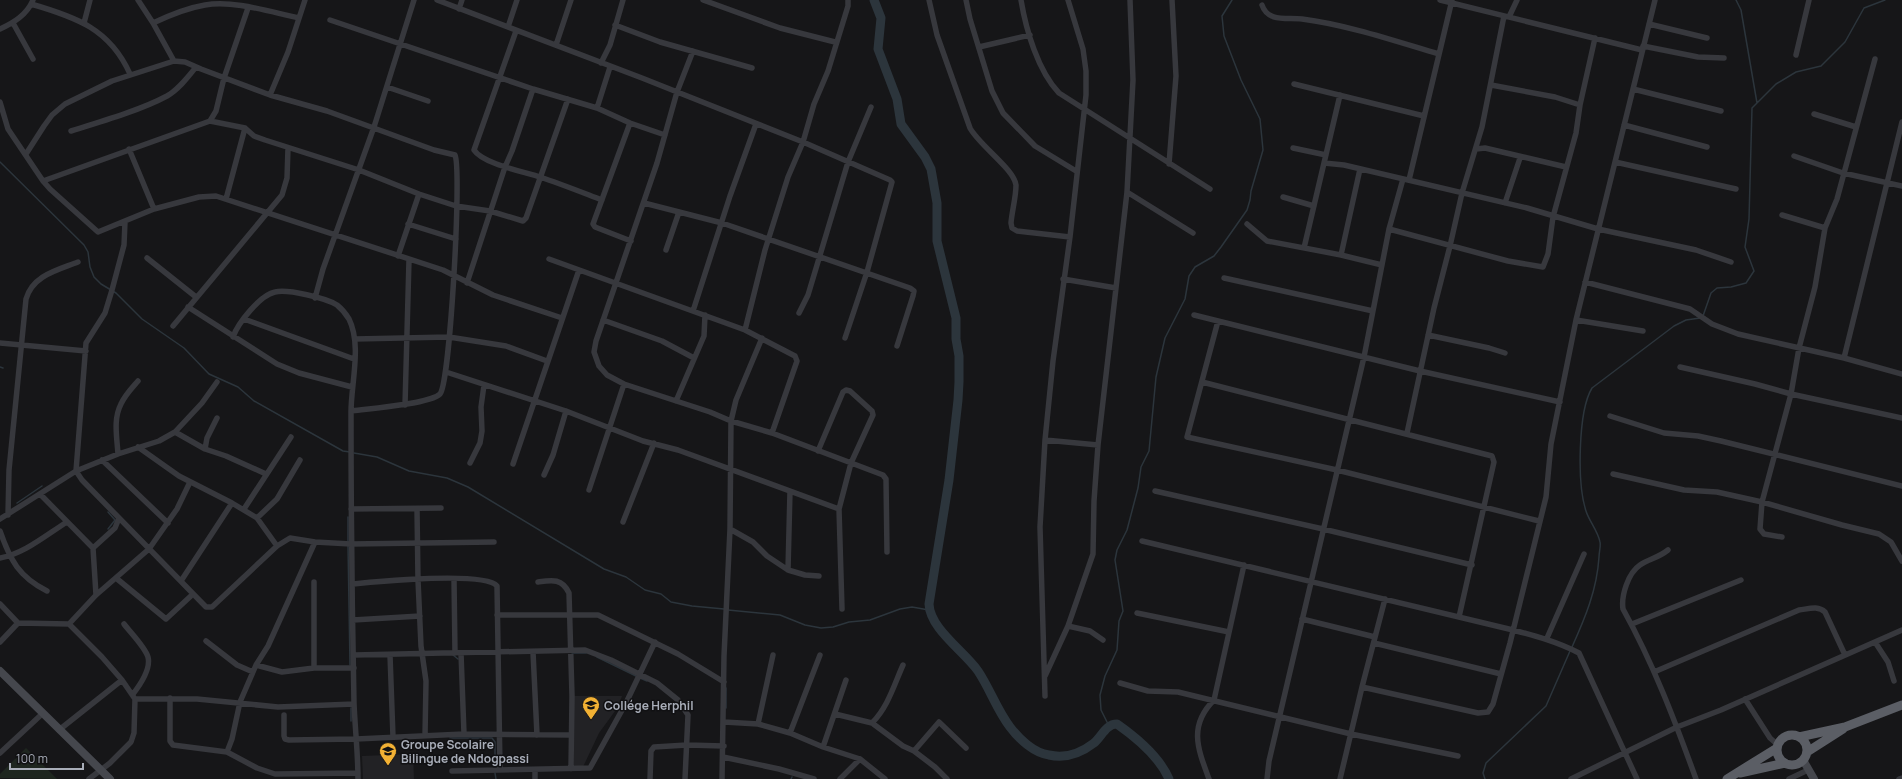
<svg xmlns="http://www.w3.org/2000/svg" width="1902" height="779" font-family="Manrope,sans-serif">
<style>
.built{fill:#222225}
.grass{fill:#1e261f}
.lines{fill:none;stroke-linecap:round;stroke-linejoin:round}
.stream{stroke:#2c353c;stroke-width:1.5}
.river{stroke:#2c353c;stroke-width:9}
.minor{stroke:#37383d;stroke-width:5.5}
.secondary{stroke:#45474d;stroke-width:8}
.trunk{stroke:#5b5e65;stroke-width:9}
.labels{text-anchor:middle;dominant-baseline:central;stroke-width:3;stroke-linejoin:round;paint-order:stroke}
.poi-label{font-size:12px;font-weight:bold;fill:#a8adb8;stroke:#111113;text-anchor:start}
</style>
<rect width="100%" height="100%" fill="#161618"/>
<path class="built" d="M 574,696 L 622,696 L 618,707 L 599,733 L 583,767 L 574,766 Z
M 413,754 L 414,779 L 363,779 L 362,756 Z"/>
<path class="grass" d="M 26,748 L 57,779 L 0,778 L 0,774 Z"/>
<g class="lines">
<path class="stream" d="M 1736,0 L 1741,10 L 1757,103
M 0,162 L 84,245 L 88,252 L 90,267 L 94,277 L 101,284 L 116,293 L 142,319 L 184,348 L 209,374 L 238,387 L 254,401 L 343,451 L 350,452
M 1703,316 L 1711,293 L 1717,288 L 1731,287 L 1746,283 L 1754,271 L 1745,247 L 1749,219 L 1752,108 L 1776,84 L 1796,72 L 1821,66 L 1845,42 L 1864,8 L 1885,0
M 0,367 L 3,368
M 354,453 L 377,457 L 409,471 L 447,478 L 468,487 L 604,569 L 626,577 L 645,590 L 661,594 L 671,602 L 692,606 L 724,609
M 17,503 L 42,486
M 348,517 L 348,543
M 108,529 L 115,520 L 108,512
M 348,545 L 350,665
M 728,610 L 780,615 L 805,625 L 821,628 L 833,627 L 849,622 L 870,620 L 900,609 L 912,607 L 929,610
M 1572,647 C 1585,618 1597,590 1599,557 C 1599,552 1601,546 1600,542 C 1598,531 1589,521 1586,511 C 1577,484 1578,411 1592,388 L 1674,326 L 1686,320 L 1700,318
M 572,653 L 586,653
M 453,655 L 458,659
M 597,657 L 636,676
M 640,678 L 647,681
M 351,708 L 351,721
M 726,708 L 726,688
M 1109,726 L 1101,710 L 1100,695 L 1105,676 L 1117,650 L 1119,621 L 1123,611 L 1115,560 L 1117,550 L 1127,530 L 1138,488 L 1141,467 L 1149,451 L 1156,377 L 1165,338 L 1185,299 L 1189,276 L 1195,267 L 1214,256 L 1221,247 L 1247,210 L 1250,200 L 1251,191 L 1263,150 L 1260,119 L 1241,80 L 1224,36 L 1222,16 L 1232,0
M 450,738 L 492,738 L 495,742 L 495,756
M 496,760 L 496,766
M 495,773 L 496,779
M 791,779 L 792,777
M 1166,779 L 1168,776
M 1485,779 L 1483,773 L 1486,763 L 1546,706 L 1570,651"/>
<path class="river" d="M 874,0 L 881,18 L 878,49 L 897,99 L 901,124 L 925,157 L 931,169 L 937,203 L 937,241 L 956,318 L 956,339 L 959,356 L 959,382 L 958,400 L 949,480 L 929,604 C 930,629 964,651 978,671 C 990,689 997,710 1010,727 C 1019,739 1034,753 1049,755 C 1066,759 1081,753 1094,743 C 1102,736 1106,724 1117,724 C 1137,738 1159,756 1169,779"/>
<path class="minor" d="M 138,0 L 153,23 L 174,61
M 437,0 L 642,78 L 803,142 L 890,180 L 892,182 L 867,272 L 845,338
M 703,0 L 780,28 L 835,42
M 929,0 L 937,35 L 970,128 C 979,145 1014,169 1016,185 C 1016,197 1012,211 1011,223 L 1012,228 L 1017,231 L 1070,237
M 966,0 L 970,19 L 992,91 L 1003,113 L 1035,146 L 1076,171
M 1021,0 C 1026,30 1038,71 1059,93 L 1210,189
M 1440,0 L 1642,50
M 31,4 C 76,17 110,29 130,74
M 1262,5 C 1268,23 1288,17 1302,19 C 1348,25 1395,41 1439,54
M 459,9 L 462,0
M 1509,17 L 1517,0
M 330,20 L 533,89 L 597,108 L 630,123 L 665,135
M 13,23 L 33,59
M 84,23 L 90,0
M 153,23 C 170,15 187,8 205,5 C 234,0 270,12 299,18
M 1649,24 L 1707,38
M 615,25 L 660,42 L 752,68
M 508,27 L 517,0
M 0,29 C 13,23 27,15 33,0
M 516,31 L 474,150 C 483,164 525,172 540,177 C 561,184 581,192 602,200
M 556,45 L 571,0
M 1643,46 L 1698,57 L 1724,58
M 979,47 L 1030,35
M 693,51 L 677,92 L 657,163 L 596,341 L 594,352 L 599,366 L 607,375 L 624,384 L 710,412 L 731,421 L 772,433 L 883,475 L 886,479 L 887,552
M 1796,55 L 1809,0
M 601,63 L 610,45 L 623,0
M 1294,84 L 1424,116
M 1491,85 L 1555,97 L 1580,105
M 387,87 L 428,101
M 1633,89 L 1721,111
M 270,95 L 288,52 L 305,0
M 0,102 L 8,129 L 43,181 L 50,189 L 98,232 L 154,209 L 199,197 L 216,196 L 443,270 L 493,295 L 562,318
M 597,108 L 610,67
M 1814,114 L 1856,127
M 210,121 L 245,128 L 254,136 L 265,140 L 359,170 L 419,194 L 456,206 L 490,211 L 523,221 L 526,218 L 568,99
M 630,123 L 593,224 L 595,227 L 631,241
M 1624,125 L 1707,147
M 71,131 C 100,122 141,110 167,96 C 179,89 188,77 196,67
M 1293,148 L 1326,155
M 129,149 L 154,209
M 1476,149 L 1485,148 L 1566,167
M 26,154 L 44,126 L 52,115 L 65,104 L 112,81 L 174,61 L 185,62 L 201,69 L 270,95 L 327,111 L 434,150 L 455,155 C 462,171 450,382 440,394 C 430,404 367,409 351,411
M 1794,156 L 1843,173 L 1902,186
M 1615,162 L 1736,189
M 1324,163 L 1344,165 L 1527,208 L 1598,229 L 1696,250 L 1731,262
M 1169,164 L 1176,76 L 1172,0
M 1409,180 L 1452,0
M 43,181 L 210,121 L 216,111 L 224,78 L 248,8
M 1127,192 L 1193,233
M 1283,197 L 1314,206
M 226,199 L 245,128
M 644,203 L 722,223 L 910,288 L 914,291 L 913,296 L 897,346
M 1505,203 L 1520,158
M 1782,215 L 1825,228
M 125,222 L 124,245 L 112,290 L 105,313 L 86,343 L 76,471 L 82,480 L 206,607 L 212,607 L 277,546 L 290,538 L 315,542 L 351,544 L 494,542
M 408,224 L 456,239
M 1247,224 L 1267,241 L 1341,255 L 1382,265
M 1389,229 L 1508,261 L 1543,267 L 1548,254 L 1553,217 L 1576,133 L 1580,105 L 1595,38
M 1304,248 L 1340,95
M 666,250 L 679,212
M 1341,255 L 1360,169
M 398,256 L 419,194
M 147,258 L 196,297
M 549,259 L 745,330 L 795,356 L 797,361 L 772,433
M 1224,278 L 1373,311
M 1063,279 L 1116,288
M 1585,282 L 1690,309 L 1712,324 L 1738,334 L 1844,358 L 1902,374
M 467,283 L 505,167 L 512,151 L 533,89
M 315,298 L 323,269 L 374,127 L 414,0
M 188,307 L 277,364 L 299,373 L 352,387
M 693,311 L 730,196 L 756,124
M 799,313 L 808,295 L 848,162 L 871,107
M 1194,315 L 1420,371 L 1560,402
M 244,319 L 354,359
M 603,320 L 662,341 L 694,358
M 1576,320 L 1643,331
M 1218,321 L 1187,437 L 1337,470 L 1539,521
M 173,326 L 282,195 L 287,178 L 288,148
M 745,330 L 765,250 L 788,177 L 803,142 L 814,104 L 828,71 L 848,6 L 848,0
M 1428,335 L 1489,348 L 1505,353
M 233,337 C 238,323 260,295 275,292 C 288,289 326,298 337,305 C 342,309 346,314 349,319 C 362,345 351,384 351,412 C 351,509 352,606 354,703 C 355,728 358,754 358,779
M 355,339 L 449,337 L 506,346 L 547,361
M 0,343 L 86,351
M 1844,358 L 1902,122
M 1680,367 L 1755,384 L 1791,394 L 1902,418
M 446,372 L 566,411 L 643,441 L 678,450 L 839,509
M 1202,382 L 1492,456 L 1494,462 L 1459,617
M 676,401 L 704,336 L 705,315
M 405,405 L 409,260
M 1610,416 L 1664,433 L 1698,436 L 1721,441 L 1902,486
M 175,432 L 205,449 L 226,456 L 266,474
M 1407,433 L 1434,308 L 1450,246 L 1462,193 L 1482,127 L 1504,16
M 1045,440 L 1098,445
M 138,447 L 179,476 L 232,503 L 257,518 L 277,546
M 205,449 L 207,438 L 217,418
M 818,451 L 843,392 L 846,390 L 850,391 L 872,411 L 873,415 L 851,463 L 839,509 L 842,609
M 118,454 C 117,438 113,419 121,404 C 125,395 132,388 138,381
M 102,460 L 168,523
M 470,463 L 480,443 L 482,431 L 481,407 L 484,385
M 513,464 L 579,270
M 1613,474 L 1684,490 L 1717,492 L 1762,502 L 1842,525 L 1879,534 L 1891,542 L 1902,561
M 544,475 L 553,455 L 566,411
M 589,490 L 624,384
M 1155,491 L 1323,529 L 1472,565
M 40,494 L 93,548 L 96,595
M 244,509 L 291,437
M 351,509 L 441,508
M 417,509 L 418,580 L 421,646 L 426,681 L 425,736
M 8,515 L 9,470 L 26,299 C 33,275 58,270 78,262
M 257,518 L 277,499 L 300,460
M 0,519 L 76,471 L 118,454 L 159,441 L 175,432 L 202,403 L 217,382
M 623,522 L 654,443
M 730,529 L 753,542 L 767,556 L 788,570 L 805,575 L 819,576
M 0,531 C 10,560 19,577 47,591
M 1782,537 L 1764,534 L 1760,529 L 1762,502 L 1791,394 L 1799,348 L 1815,287 L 1825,228 L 1837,199 L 1875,59
M 1142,541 L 1513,630 C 1536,636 1558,642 1579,653 L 1637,779
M 93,548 L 115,528 L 119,518
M 1668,550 C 1658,558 1649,559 1640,565 C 1628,573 1621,596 1623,609 C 1653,663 1675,721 1696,779
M 0,558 C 24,554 46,535 67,522
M 788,570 L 790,491
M 116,578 L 166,619 L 193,594
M 454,579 L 455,653
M 181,581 L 232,503
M 314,582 L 314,668 L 354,668
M 538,582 C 552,580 562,578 569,593 L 572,696 L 571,769
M 352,584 C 374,582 484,571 497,586 L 500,769
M 0,604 L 18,623
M 1137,613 L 1229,632
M 497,615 L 598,615 L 678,654 L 724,682
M 1302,619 L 1375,637
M 353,620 L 420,616
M 69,624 L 96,595 L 149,549 L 177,509 L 190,482
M 124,624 C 130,632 145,647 148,657 C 151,669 140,685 133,694
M 1632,624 L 1741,580
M 1068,626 L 1090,631 L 1103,640
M 1547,638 L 1584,554
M 206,641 L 237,665 L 253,672
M 0,642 L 18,623 L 69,624 L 102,657 L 122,680 L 135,699 L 134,733 L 131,742 L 110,763 L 89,779
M 1875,642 L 1888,662 L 1894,681
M 1374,643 L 1501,674
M 533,652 L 537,735
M 461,653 L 464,734
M 354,655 L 585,650 L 611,660 L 657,683 L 678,700 L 688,715 L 685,779
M 390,655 L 393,737
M 256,665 L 282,672 L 314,668
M 1654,672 L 1799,610 C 1808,609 1818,605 1825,612 L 1845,655
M 1045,676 L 1068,626 L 1093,554 L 1094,501 L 1098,445 L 1127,192 L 1133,80 L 1130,0
M 1120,683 L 1148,691 L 1178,692 L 1351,734 L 1458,756
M 1362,687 L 1478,713 L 1488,712 L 1493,704 L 1510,643 L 1546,497 L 1551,444 L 1576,320 L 1655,0
M 1045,696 L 1040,527 L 1045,440 L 1053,361 L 1070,237 L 1086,95 L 1086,71 L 1083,49 L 1068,0
M 170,698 L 170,741 L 173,745 L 227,752 L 257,768 L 275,774 L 358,773
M 135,699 L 197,699 L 278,707 L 354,704
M 1745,699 L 1770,738 L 1778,745
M 835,714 L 872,723 L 903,746 L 914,751 L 935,767 L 947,779
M 284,715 L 284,736 L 285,739 L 289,740 L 356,739 L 464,734 L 571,735
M 724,722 L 758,724 L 790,733 L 823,747 L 860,759 L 885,779
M 872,723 C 888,707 894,685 903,665
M 758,724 L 773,655
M 59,730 L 122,680
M 790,733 L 820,655
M 823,747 L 846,680
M 914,751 L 939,722 L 966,748
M 227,752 L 232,739 L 240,702 L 256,665 L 268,646 L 315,542
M 0,753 L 42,714
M 723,757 L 779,769 L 814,779
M 452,771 L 590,768 L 626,703 L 655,642
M 535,779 L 535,770
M 650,779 L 651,751 L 654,747 L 687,745 L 724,746
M 722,779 L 724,656 L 730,529 L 731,421 L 736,400 L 762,338
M 840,779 L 860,759
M 1209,779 C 1198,749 1188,726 1214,700 L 1244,565
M 1267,779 L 1269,761 L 1364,357 L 1389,229 L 1403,179
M 1340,779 L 1362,687 L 1385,599
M 1571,779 L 1677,727 L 1721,710 L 1902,630
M 1789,779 L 1808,770
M 1899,779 L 1902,778"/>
<path class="secondary" d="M 0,671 L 110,779
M 1803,760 L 1814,779"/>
<path class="trunk" d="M1777 750a15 15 0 1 1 30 0a15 15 0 1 1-30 0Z
M 1799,737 L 1845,727 L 1902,705
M 1807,752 L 1843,729
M 1740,773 L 1785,763
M 1727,779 L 1777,748"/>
</g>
<defs>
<g id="school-pin" transform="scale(0.9)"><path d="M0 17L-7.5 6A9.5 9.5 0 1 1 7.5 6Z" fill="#f2b134" stroke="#111113"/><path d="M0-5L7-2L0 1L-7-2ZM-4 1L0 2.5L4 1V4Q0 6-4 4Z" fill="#111"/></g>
</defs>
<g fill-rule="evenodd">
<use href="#school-pin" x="591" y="705"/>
<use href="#school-pin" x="388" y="751"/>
</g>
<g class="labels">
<g class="poi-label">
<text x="604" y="705">Collége Herphil</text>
<text x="401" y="744">Groupe Scolaire<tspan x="401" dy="14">Bilingue de Ndogpassi</tspan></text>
</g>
</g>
<path d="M10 763v6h73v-6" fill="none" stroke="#a8adb8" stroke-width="2"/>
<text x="16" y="763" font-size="12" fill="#a8adb8" stroke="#111113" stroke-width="3" paint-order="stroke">100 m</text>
</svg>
